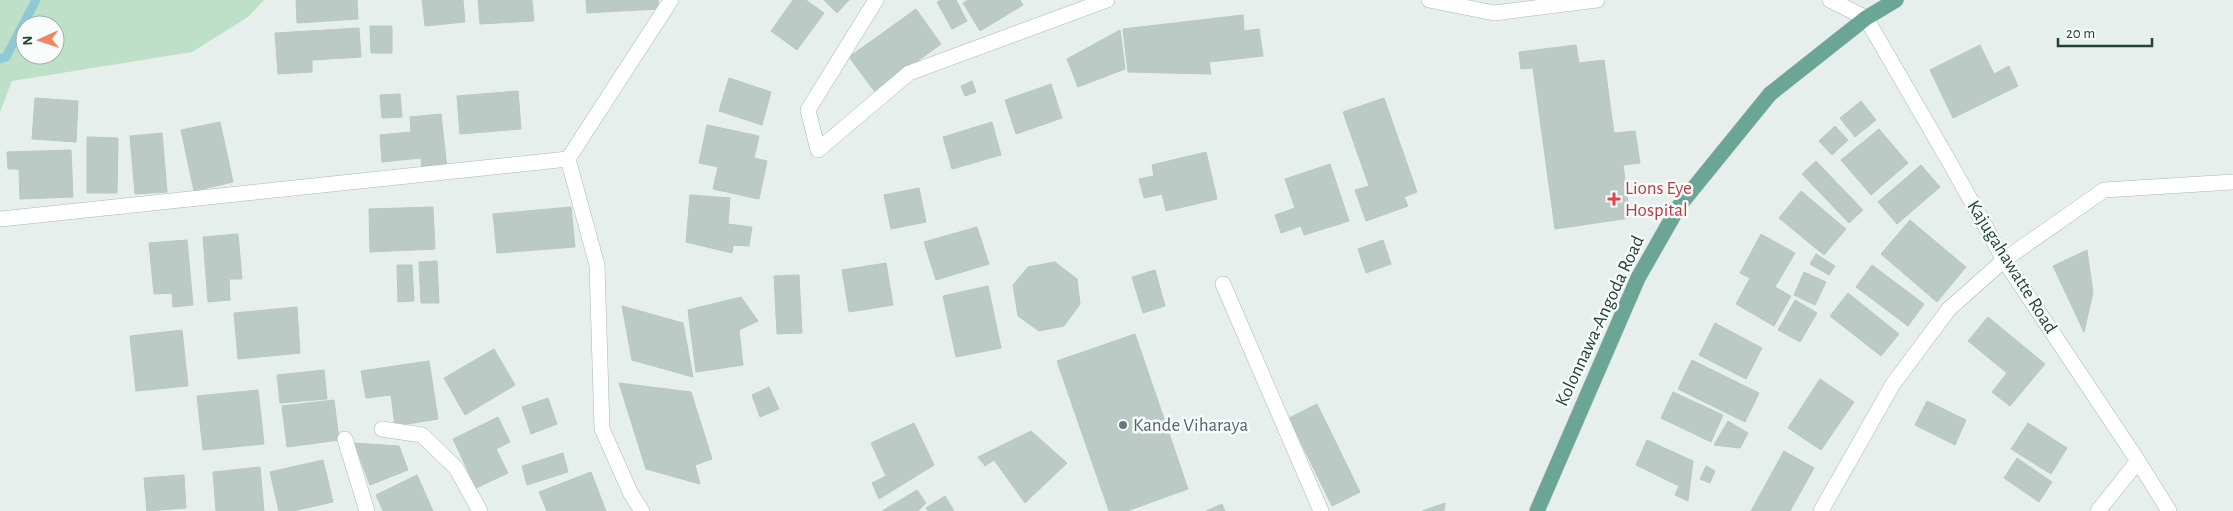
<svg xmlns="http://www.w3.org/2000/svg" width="2233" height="511" font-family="'Alegreya Sans',sans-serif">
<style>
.green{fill:#bfe0c8;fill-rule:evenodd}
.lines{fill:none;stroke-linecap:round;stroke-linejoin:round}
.stream{stroke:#8ec9d4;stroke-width:9}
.building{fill:#bbcac4;stroke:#b8c9c2}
.minor-casing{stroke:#a8b8b2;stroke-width:16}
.major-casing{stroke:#c2cac8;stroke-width:16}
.minor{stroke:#fff;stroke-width:15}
.major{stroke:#6aa596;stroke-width:15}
.health-dot{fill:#e0444e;stroke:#f7fbf9;stroke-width:2}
.worship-dot{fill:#6b7280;stroke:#f7fbf9;stroke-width:2}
.labels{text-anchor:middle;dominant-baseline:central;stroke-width:5;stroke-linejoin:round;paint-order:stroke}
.health-label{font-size:19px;fill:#be3a42;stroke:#f7fbf9;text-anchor:start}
.street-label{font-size:19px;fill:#24423a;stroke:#f7fbf9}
.worship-label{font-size:19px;fill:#5b616d;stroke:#f7fbf9;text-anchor:start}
</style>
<rect width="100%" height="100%" fill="#e6efeb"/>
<path class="green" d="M 0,0 L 264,0 L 248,17 L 192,52 L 12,81 L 0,112 ZM 25,25 L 55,25 L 55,55 L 25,55 Z"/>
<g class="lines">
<path class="stream" d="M 0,59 L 6,57 L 36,0"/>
</g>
<path class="building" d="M 296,0 L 357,0 L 358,19 L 297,23 Z
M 422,0 L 463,0 L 465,22 L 425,26 Z
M 478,0 L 532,0 L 534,21 L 480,24 Z
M 586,0 L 619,0 L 620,11 L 587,13 Z
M 619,0 L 658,0 L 659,9 L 620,11 Z
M 793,0 L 806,0 L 824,13 L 797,50 L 771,31 Z
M 824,0 L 849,0 L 837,13 Z
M 941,0 L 956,0 L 967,21 L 952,29 L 937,2 Z
M 968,0 L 1020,0 L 1023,5 L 980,31 L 963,3 Z
M 916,9 L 941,44 L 875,92 L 849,57 Z
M 1243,15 L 1244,31 L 1259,29 L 1263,56 L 1209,62 L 1211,74 L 1128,72 L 1123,29 Z
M 370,26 L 392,26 L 392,53 L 371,53 Z
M 359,28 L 361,57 L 312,60 L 312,72 L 278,74 L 275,33 Z
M 1120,30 L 1125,69 L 1078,87 L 1067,59 Z
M 1576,45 L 1579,63 L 1604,60 L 1614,133 L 1635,131 L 1640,163 L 1623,165 L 1630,218 L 1555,229 L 1533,68 L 1521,69 L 1519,52 Z
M 1980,45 L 1994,74 L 2009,66 L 2018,86 L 1953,118 L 1930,70 Z
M 729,78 L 771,92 L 762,125 L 719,111 Z
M 972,81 L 976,92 L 965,96 L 961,86 Z
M 1051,84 L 1062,118 L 1016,134 L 1005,100 Z
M 518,91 L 521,129 L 460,134 L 457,96 Z
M 400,94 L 402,117 L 382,118 L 380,95 Z
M 35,98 L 78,101 L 76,142 L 32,139 Z
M 1384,98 L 1417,192 L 1404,197 L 1408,206 L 1366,221 L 1355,190 L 1369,186 L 1343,112 Z
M 1861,101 L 1876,120 L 1855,137 L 1840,118 Z
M 441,114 L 447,169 L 422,171 L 421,158 L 382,162 L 380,135 L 411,132 L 410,117 Z
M 220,122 L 233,182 L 194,191 L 181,130 Z
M 992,122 L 1001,155 L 952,169 L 943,137 Z
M 707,125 L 759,136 L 754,158 L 767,161 L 759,199 L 713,189 L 718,167 L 699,163 Z
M 1835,126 L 1848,140 L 1832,155 L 1819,141 Z
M 1879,129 L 1908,163 L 1871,195 L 1841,160 Z
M 162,133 L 167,192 L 135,194 L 130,136 Z
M 87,137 L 118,138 L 117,193 L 87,193 Z
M 71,150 L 73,197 L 20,199 L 19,169 L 8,169 L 7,152 Z
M 1206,152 L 1217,199 L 1166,211 L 1162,194 L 1144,198 L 1139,179 L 1154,176 L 1152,165 Z
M 1816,161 L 1863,210 L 1849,223 L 1802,174 Z
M 1330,164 L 1349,221 L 1304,235 L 1301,226 L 1281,233 L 1275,215 L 1295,208 L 1285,179 Z
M 1921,165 L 1940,187 L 1897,224 L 1878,202 Z
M 919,188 L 926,222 L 891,229 L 884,195 Z
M 1801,191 L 1846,229 L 1824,255 L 1779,218 Z
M 690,195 L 730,198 L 728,224 L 752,227 L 749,246 L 733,245 L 732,253 L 686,242 Z
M 433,207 L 435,249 L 370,252 L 369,209 Z
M 571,207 L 575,247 L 497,253 L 493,214 Z
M 1910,220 L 1966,267 L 1937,302 L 1881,254 Z
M 977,227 L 989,264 L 936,280 L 924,242 Z
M 238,234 L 242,279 L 229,279 L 230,300 L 208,302 L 203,237 Z
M 1761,234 L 1795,253 L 1775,287 L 1791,296 L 1774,326 L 1736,304 L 1750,278 L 1740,273 Z
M 187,240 L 193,305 L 173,307 L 172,293 L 154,294 L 149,243 Z
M 1383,240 L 1391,264 L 1366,273 L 1358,249 Z
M 2087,250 L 2093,292 L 2084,332 L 2053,266 Z
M 1816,254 L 1835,266 L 1829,275 L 1810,264 Z
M 437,261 L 439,303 L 421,303 L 419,262 Z
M 1055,262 L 1077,279 L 1080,304 L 1064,326 L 1039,331 L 1018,316 L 1013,285 L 1028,267 Z
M 886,263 L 893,305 L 849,312 L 842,270 Z
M 397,265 L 412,265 L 414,301 L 398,302 Z
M 1872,265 L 1924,304 L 1908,326 L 1856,287 Z
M 1155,270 L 1165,306 L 1143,313 L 1132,277 Z
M 1804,272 L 1826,282 L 1815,305 L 1794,295 Z
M 799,275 L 802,333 L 777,334 L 774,276 Z
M 988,286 L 1001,348 L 956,357 L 943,296 Z
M 1848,293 L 1899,334 L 1881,356 L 1830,316 Z
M 741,297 L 758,321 L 739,330 L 743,365 L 696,372 L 688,310 Z
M 1795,300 L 1817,313 L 1800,342 L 1778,330 Z
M 622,306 L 683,323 L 693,377 L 632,360 Z
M 297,307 L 300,353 L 238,359 L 234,313 Z
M 1988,317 L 2045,364 L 2010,406 L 1992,392 L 2007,373 L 1968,341 Z
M 1715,323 L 1762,348 L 1746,379 L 1699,355 Z
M 182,330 L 188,386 L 136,391 L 130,336 Z
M 1135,334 L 1188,489 L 1127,511 L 1109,511 L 1057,361 Z
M 494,349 L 515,385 L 465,415 L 444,378 Z
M 1692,360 L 1759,393 L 1745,422 L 1678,389 Z
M 429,361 L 438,419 L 395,426 L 391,395 L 366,398 L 361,371 Z
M 324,370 L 327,399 L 280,403 L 277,375 Z
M 1820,379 L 1854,402 L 1821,450 L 1788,428 Z
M 619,383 L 691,392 L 712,459 L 695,465 L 700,484 L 646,469 Z
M 769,387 L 779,409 L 760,417 L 752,395 Z
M 258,390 L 264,444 L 203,450 L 197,396 Z
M 1673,392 L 1723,415 L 1711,442 L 1661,418 Z
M 548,398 L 557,424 L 531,434 L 522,407 Z
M 334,400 L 339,440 L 287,447 L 282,406 Z
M 1927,401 L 1966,420 L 1955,445 L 1915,425 Z
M 1317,404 L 1360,492 L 1332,506 L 1289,418 Z
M 498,417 L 510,442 L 496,449 L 508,473 L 476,488 L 453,439 Z
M 1728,421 L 1748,433 L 1740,448 L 1714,445 Z
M 914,423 L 934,465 L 879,499 L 872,483 L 886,476 L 871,443 Z
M 2028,423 L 2067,448 L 2051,474 L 2011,449 Z
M 1031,431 L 1067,463 L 1025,503 L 994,460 L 985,466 L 978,457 Z
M 1647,440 L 1693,461 L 1688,501 L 1675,495 L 1679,486 L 1636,465 Z
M 354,443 L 399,446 L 408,470 L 370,485 Z
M 1784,451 L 1814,468 L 1790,511 L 1751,511 Z
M 563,453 L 568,472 L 527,485 L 522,466 Z
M 2017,458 L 2052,482 L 2039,502 L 2004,478 Z
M 323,460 L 333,502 L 293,511 L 279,511 L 270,472 Z
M 1706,466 L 1715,471 L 1710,483 L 1700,479 Z
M 260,467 L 264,511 L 216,511 L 213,472 Z
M 591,472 L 606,511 L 547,511 L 539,492 Z
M 184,475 L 186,508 L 147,511 L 144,478 Z
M 417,475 L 433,511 L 383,511 L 376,495 Z
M 917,490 L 926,503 L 918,511 L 882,511 Z
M 945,496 L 954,511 L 928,511 L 926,508 Z
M 1445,503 L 1444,511 L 1422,511 Z
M 1222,504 L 1225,511 L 1206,511 Z"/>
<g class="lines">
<g class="minor-casing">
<path id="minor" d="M 876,0 L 808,110 L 818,150 L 909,73 L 1107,0
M 1429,0 L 1494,13 L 1597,0
M 1830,0 L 1866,18 L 1950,163 L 2004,260 L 2138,461 L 2169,511
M 1,219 L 568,159
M 1223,284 L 1321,511
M 382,429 L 422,435 L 456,468 L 480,511
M 345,439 L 367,511
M 642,511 L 631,494 L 602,429 L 597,265 L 568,159 L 671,0
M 1821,511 L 1893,384 L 1949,309 L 2004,260 L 2104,190 L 2233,182
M 2098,511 L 2138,461"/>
</g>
<g class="major-casing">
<path id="major" d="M 1537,511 L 1638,278 L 1679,206 L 1770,94 L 1866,18 L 1896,0"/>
</g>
<use href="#minor" class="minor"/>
<use href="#major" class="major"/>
</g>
<path class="health-dot" d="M1611.5 191.5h5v5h5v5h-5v5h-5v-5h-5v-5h5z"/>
<circle class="worship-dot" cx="1123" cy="425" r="5"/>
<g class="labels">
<g class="health-label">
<text x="1625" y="188">Lions Eye<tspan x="1625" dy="22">Hospital</tspan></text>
</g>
<g class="street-label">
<text transform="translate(2012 267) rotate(58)">Kajugahawatte Road</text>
<text transform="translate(1600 321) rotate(-65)">Kolonnawa-Angoda Road</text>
</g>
<g class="worship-label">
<text x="1133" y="425">Kande Viharaya</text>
</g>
</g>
<g transform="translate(40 40) rotate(267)"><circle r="24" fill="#f7fbf9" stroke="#a3b1ad"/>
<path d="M0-4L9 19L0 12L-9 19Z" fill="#f4845f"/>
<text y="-8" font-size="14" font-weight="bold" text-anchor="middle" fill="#24423a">N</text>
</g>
<path d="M2058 38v8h94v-8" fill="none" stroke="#24423a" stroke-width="2.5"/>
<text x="2066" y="38" font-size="15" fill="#24423a" stroke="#f7fbf9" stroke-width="4" paint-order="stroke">20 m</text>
</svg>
